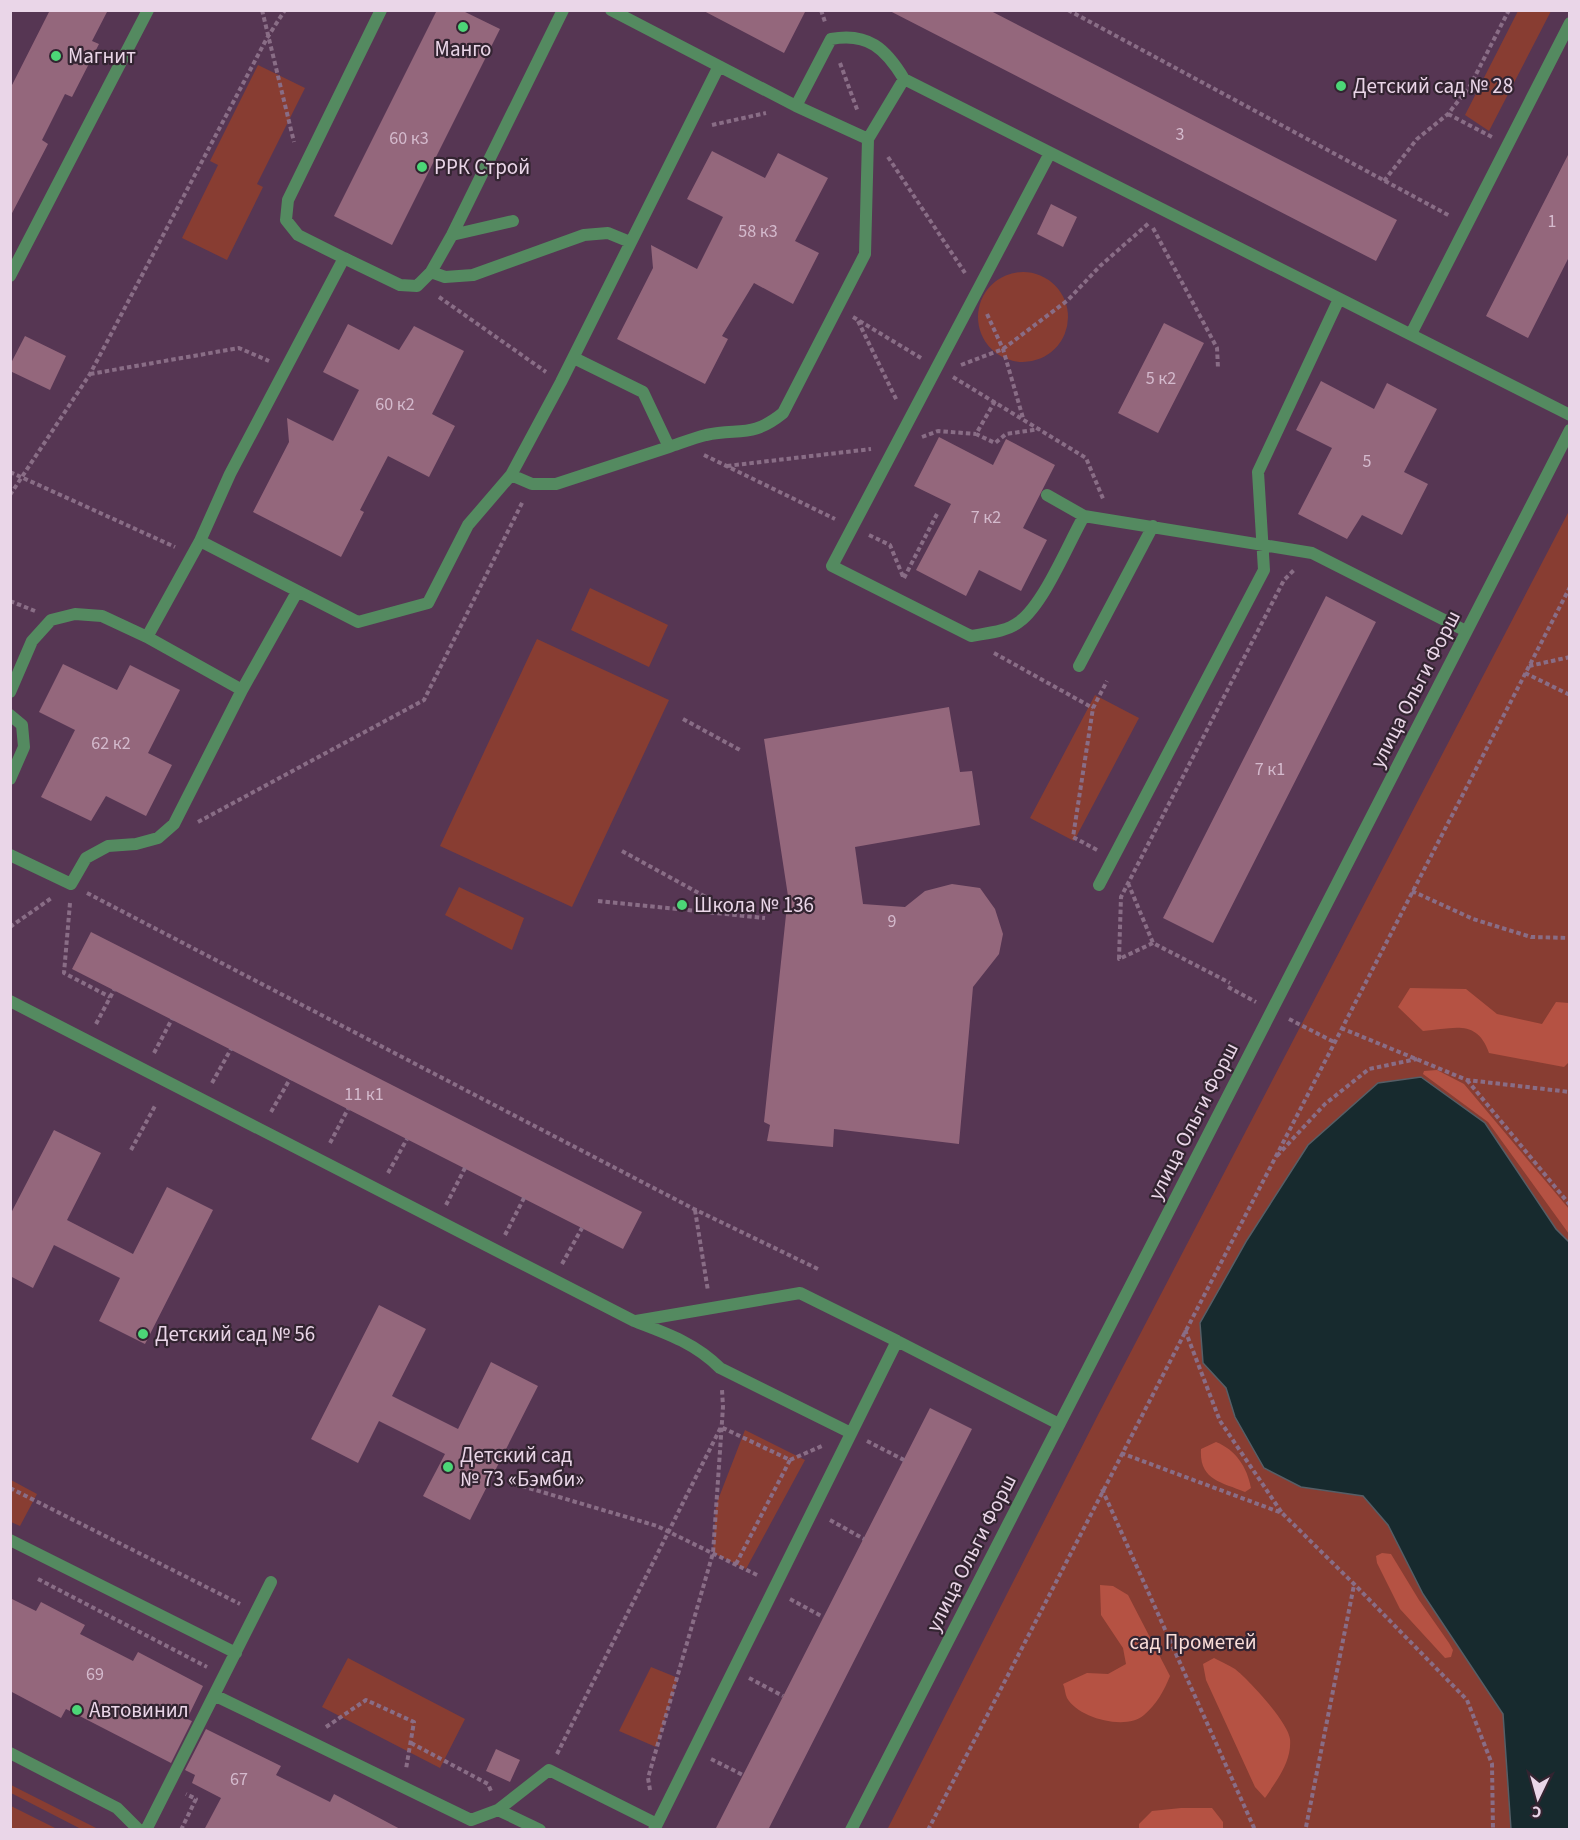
<svg xmlns="http://www.w3.org/2000/svg" width="1580" height="1840" font-family="'Source Sans 3',sans-serif">
<style>
.green{fill:#883d32}
.forest{fill:#b55243}
.water{fill:#172a2e;stroke:#565e66;stroke-width:1.5}
.building{fill:#94677c}
.lines{fill:none;stroke-linecap:round;stroke-linejoin:round}
.path{stroke:#896d86;stroke-width:4;stroke-dasharray:4.5 3;stroke-linecap:butt}
.lane{stroke:#548a60;stroke-width:12}
.street{stroke:#548a60;stroke-width:12}
.poi-dot{fill:#4cd677;stroke:#332431;stroke-width:2}
.labels{text-anchor:middle;dominant-baseline:central;stroke-width:4.5;stroke-linejoin:round;paint-order:stroke}
.number-label{font-size:18px;fill:#d4bacd}
.poi-label{font-size:21px;fill:#ead6e8;stroke:#332431;text-anchor:start}
.street-label{font-size:21px;fill:#ead6e8;stroke:#332431}
.park-label{font-size:21px;fill:#f9dcd7;stroke:#332431}
</style>
<rect width="100%" height="100%" fill="#563653"/>
<path class="green" d="M 1518,11 L 1551,11 L 1489,131 L 1465,115 Z
M 258,65 L 305,88 L 257,184 L 263,187 L 227,260 L 182,238 L 218,165 L 210,161 Z
M978 317a45 45 0 1 1 90 0a45 45 0 1 1-90 0Z
M 1569,511 L 1569,1242 L 1556,1229 L 1203,1363 L 1226,1388 L 1235,1417 L 1301,1487 L 1363,1496 L 1388,1525 L 1423,1594 L 1503,1714 L 1511,1829 L 887,1830 L 1099,1413 Z
M 590,588 L 668,625 L 649,667 L 571,630 Z
M 537,639 L 669,700 L 572,907 L 440,846 Z
M 1095,695 L 1139,718 L 1074,841 L 1030,818 Z
M 459,887 L 524,918 L 512,950 L 445,915 Z
M 745,1430 L 805,1460 L 746,1569 L 713,1553 L 716,1505 Z
M 11,1480 L 37,1494 L 20,1526 L 11,1522 Z
M 348,1658 L 465,1719 L 440,1768 L 322,1707 Z
M 651,1667 L 678,1678 L 656,1747 L 619,1731 Z
M 10,1785 L 11,1785 L 98,1829 L 81,1829 L 11,1793 Z
M 10,1806 L 11,1806 L 57,1829 L 11,1829 Z"/>
<path class="forest" d="M 1410,988 L 1466,989 L 1497,1014 L 1542,1024 L 1556,1002 L 1569,1003 L 1569,1062 L 1564,1067 L 1489,1053 C 1477,1018 1453,1029 1423,1031 L 1398,1007 Z
M 1437,1070 L 1464,1084 L 1569,1209 L 1569,1234 L 1488,1122 L 1423,1074 L 1424,1071 Z
M 1216,1442 C 1236,1450 1247,1467 1251,1488 L 1245,1492 C 1221,1482 1199,1480 1201,1449 Z
M 1382,1553 L 1391,1554 L 1419,1600 L 1449,1643 L 1453,1650 L 1451,1657 L 1445,1658 L 1400,1609 L 1377,1563 L 1376,1556 Z
M 1100,1585 L 1113,1586 L 1128,1595 L 1170,1676 C 1164,1691 1156,1705 1144,1715 C 1126,1731 1078,1718 1067,1698 C 1065,1694 1065,1688 1063,1684 L 1087,1673 L 1108,1674 L 1126,1664 L 1123,1648 L 1101,1615 Z
M 1214,1658 C 1221,1662 1229,1665 1235,1669 C 1248,1679 1288,1722 1290,1739 C 1292,1761 1277,1780 1265,1798 L 1255,1787 L 1206,1680 L 1203,1664 Z
M 1181,1808 L 1212,1808 L 1223,1822 L 1223,1829 L 1139,1829 L 1139,1824 L 1152,1811 Z"/>
<path class="water" d="M 1421,1077 L 1485,1123 L 1556,1229 L 1569,1242 L 1569,1829 L 1511,1829 L 1503,1714 L 1423,1594 L 1388,1525 L 1363,1496 L 1301,1487 L 1264,1468 L 1235,1417 L 1226,1388 L 1203,1363 L 1200,1323 L 1247,1240 L 1308,1145 L 1378,1083 Z"/>
<path class="building" d="M 50,10 L 108,10 L 92,41 L 99,44 L 72,97 L 65,94 L 42,140 L 48,144 L 10,217 L 10,89 Z
M 437,10 L 461,10 L 500,29 L 392,245 L 334,216 Z
M 702,10 L 806,10 L 784,53 Z
M 888,10 L 989,10 L 1397,220 L 1376,261 Z
M 712,151 L 765,178 L 778,153 L 828,178 L 795,241 L 819,253 L 793,304 L 754,283 L 722,336 L 728,339 L 705,384 L 617,339 L 653,268 L 651,245 L 697,269 L 723,217 L 687,199 Z
M 1569,153 L 1569,257 L 1528,338 L 1486,316 Z
M 1051,204 L 1077,217 L 1063,247 L 1037,234 Z
M 1164,323 L 1204,343 L 1158,433 L 1118,413 Z
M 348,324 L 399,350 L 414,326 L 464,351 L 432,414 L 455,426 L 429,477 L 388,456 L 360,510 L 364,512 L 341,557 L 253,512 L 289,442 L 287,418 L 333,441 L 359,390 L 323,372 Z
M 25,336 L 66,356 L 50,390 L 10,371 L 10,365 Z
M 1321,381 L 1374,409 L 1387,383 L 1437,409 L 1404,472 L 1428,484 L 1402,535 L 1362,515 L 1347,539 L 1298,514 L 1332,448 L 1296,430 Z
M 939,437 L 993,465 L 1006,439 L 1055,465 L 1023,528 L 1047,540 L 1021,591 L 979,570 L 966,596 L 916,570 L 951,504 L 914,486 Z
M 1326,596 L 1376,622 L 1213,943 L 1163,918 Z
M 63,664 L 117,690 L 130,665 L 180,690 L 148,753 L 172,765 L 146,816 L 106,796 L 91,821 L 41,797 L 75,730 L 39,712 Z
M 949,707 L 960,772 L 972,771 L 980,825 L 855,847 L 863,904 L 905,907 L 925,891 L 952,884 L 980,888 L 995,909 L 1003,934 L 999,954 L 973,987 L 959,1144 L 834,1129 L 833,1147 L 767,1141 L 770,1125 L 764,1122 L 788,896 L 764,739 Z
M 91,932 L 642,1212 L 623,1249 L 72,969 Z
M 54,1130 L 101,1153 L 67,1220 L 133,1254 L 167,1187 L 213,1210 L 145,1344 L 99,1321 L 120,1278 L 54,1245 L 33,1288 L 10,1276 L 10,1215 Z
M 379,1305 L 426,1329 L 392,1396 L 458,1429 L 491,1362 L 538,1386 L 470,1520 L 423,1496 L 445,1454 L 379,1421 L 358,1463 L 311,1439 Z
M 930,1408 L 972,1429 L 768,1830 L 715,1830 Z
M 10,1598 L 36,1611 L 41,1602 L 85,1625 L 80,1634 L 133,1661 L 138,1652 L 203,1686 L 187,1719 L 192,1721 L 171,1763 L 66,1709 L 61,1718 L 10,1691 Z
M 206,1729 L 281,1766 L 276,1775 L 330,1802 L 334,1794 L 402,1830 L 204,1830 L 221,1798 L 192,1783 L 195,1775 L 185,1770 Z
M 496,1749 L 520,1760 L 510,1782 L 486,1771 Z"/>
<g class="lines">
<path class="path" d="M 262,10 L 294,142
M 821,10 L 825,22
M 1068,10 L 1450,216
M 840,63 L 858,112
M 1448,114 L 1492,137
M 712,125 L 766,113
M 888,157 L 965,273
M 1384,181 L 1417,139 L 1448,114 L 1470,86 L 1509,10
M 1153,228 L 1217,348 L 1218,368
M 439,297 L 546,372
M 987,314 L 1003,349 L 1023,418
M 853,317 L 921,358
M 858,321 L 897,401
M 961,365 L 1003,349 L 1068,300 L 1100,266 L 1149,223
M 90,374 L 239,348 L 269,361
M 953,377 L 1086,458 L 1104,501
M 995,401 L 976,434 L 995,443 L 1006,434 L 1040,429
M 922,437 L 938,431 L 976,434
M 704,455 L 835,519
M 727,466 L 871,449
M 10,472 L 175,547
M 10,495 L 90,374 L 267,38 L 285,10
M 869,535 L 890,545 L 904,579
M 904,578 L 938,512
M 10,601 L 35,611
M 994,653 L 1093,708
M 1529,666 L 1570,657
M 1525,673 L 1570,695
M 683,719 L 740,750
M 198,822 L 424,700 L 523,501
M 1097,850 L 1073,837 L 1093,708 L 1107,681
M 622,851 L 737,914
M 1128,883 L 1153,943 L 1230,983
M 1412,891 L 1473,919 L 1531,937 L 1570,938
M 87,893 L 694,1209 L 820,1270
M 598,901 L 765,918
M 70,903 L 64,973 L 110,997
M 10,927 L 53,897
M 1153,943 L 1119,959 L 1121,897 L 1284,580 L 1294,570
M 1228,987 L 1256,1002
M 1289,1019 L 1334,1042
M 96,1024 L 114,990
M 1341,1028 L 1467,1080 L 1570,1092
M 154,1053 L 172,1019
M 1467,1080 L 1570,1205
M 212,1083 L 231,1049
M 271,1112 L 290,1079
M 330,1143 L 348,1109
M 131,1150 L 155,1106
M 1277,1156 L 1325,1104 L 1369,1069 L 1417,1059
M 388,1173 L 407,1139
M 446,1205 L 465,1168
M 695,1210 L 708,1291
M 505,1235 L 524,1198
M 562,1264 L 582,1228
M 1185,1330 L 1220,1421 L 1282,1513
M 867,1441 L 904,1460
M 1121,1453 L 1282,1513 L 1354,1584 L 1467,1700 L 1492,1764 L 1493,1830
M 790,1460 L 822,1446
M 515,1484 L 657,1526 L 759,1576
M 10,1488 L 240,1604
M 1102,1489 L 1255,1830
M 830,1520 L 864,1539
M 38,1579 L 207,1667
M 790,1599 L 823,1617
M 749,1678 L 783,1696
M 326,1727 L 366,1700 L 414,1722 L 406,1769
M 411,1743 L 488,1784 L 491,1791
M 557,1754 L 721,1427 L 790,1460 L 736,1564
M 711,1759 L 743,1775
M 650,1790 L 648,1778 L 713,1553 L 723,1407 L 722,1390
M 1306,1827 L 1354,1585
M 181,1830 L 196,1799 L 186,1794
M 928,1830 L 1570,587
M 1302,1830 L 1318,1830"/>
<path class="lane" d="M 611,10 L 796,106 L 831,39 C 868,32 886,49 904,79 L 1570,415
M 796,106 L 868,139
M 1050,153 L 832,566 L 971,636 C 987,633 1006,632 1019,622 C 1044,604 1068,544 1084,516 L 1312,553 L 1466,631
M 452,235 L 513,221
M 344,258 L 400,285 L 417,286 L 431,272 L 452,235 L 563,10
M 431,272 L 445,277 L 473,275 L 584,235 L 608,233 L 630,242
M 10,276 L 148,10
M 1411,334 L 1570,23
M 574,358 L 643,392 L 669,447 C 681,443 694,438 706,435 C 740,428 752,438 783,413 L 865,254 L 868,139 L 904,79
M 511,475 L 532,484 L 556,484 L 669,447
M 1047,495 L 1084,516
M 200,541 L 358,622 L 428,603 L 468,525 L 511,475 L 561,382 L 719,66
M 147,637 L 200,541 L 230,474 L 344,258 L 298,235 L 286,220 L 288,200 L 381,10
M 1079,666 L 1153,526
M 10,692 L 32,641 L 51,620 L 75,614 L 102,616 L 147,637 L 242,690
M 10,715 L 22,725 L 24,747 L 10,779
M 10,855 L 71,884 L 86,858 L 108,846 L 136,844 L 158,838 L 174,824 L 242,690 L 297,592
M 1099,885 L 1264,570 L 1258,472 L 1339,299
M 10,1001 L 634,1321 C 666,1333 695,1343 720,1368 L 851,1433
M 636,1321 L 800,1293 L 897,1341
M 10,1540 L 236,1653
M 216,1696 L 471,1820 L 498,1810 L 549,1770 L 657,1824
M 10,1753 L 117,1808 L 139,1830
M 498,1810 L 540,1830
M 146,1830 L 271,1582
M 654,1830 L 897,1341 L 1059,1424"/>
<path class="street" d="M 851,1830 L 1570,430"/>
</g>
<g class="poi-dot">
<circle cx="463" cy="27" r="6"/>
<circle cx="56" cy="56" r="6"/>
<circle cx="1341" cy="86" r="6"/>
<circle cx="422" cy="167" r="6"/>
<circle cx="682" cy="905" r="6"/>
<circle cx="143" cy="1334" r="6"/>
<circle cx="448" cy="1467" r="6"/>
<circle cx="77" cy="1710" r="6"/>
</g>
<g class="labels">
<g class="number-label">
<text x="1180" y="134">3</text>
<text x="409" y="138">60 к3</text>
<text x="1552" y="221">1</text>
<text x="758" y="231">58 к3</text>
<text x="1161" y="378">5 к2</text>
<text x="395" y="404">60 к2</text>
<text x="1367" y="461">5</text>
<text x="986" y="517">7 к2</text>
<text x="111" y="743">62 к2</text>
<text x="1270" y="769">7 к1</text>
<text x="892" y="921">9</text>
<text x="364" y="1094">11 к1</text>
<text x="95" y="1674">69</text>
<text x="239" y="1779">67</text>
</g>
<g class="poi-label">
<text x="463" y="49" text-anchor="middle">Манго</text>
<text x="68" y="56">Магнит</text>
<text x="1353" y="86">Детский сад № 28</text>
<text x="434" y="167">РРК Строй</text>
<text x="694" y="905">Школа № 136</text>
<text x="155" y="1334">Детский сад № 56</text>
<text x="460" y="1455">Детский сад<tspan x="460" dy="24">№ 73 «Бэмби»</tspan></text>
<text x="89" y="1710">Автовинил</text>
</g>
<g class="street-label">
<text transform="translate(1415 689) rotate(-63)">улица Ольги Форш</text>
<text transform="translate(1193 1121) rotate(-63)">улица Ольги Форш</text>
<text transform="translate(971 1553) rotate(-63)">улица Ольги Форш</text>
</g>
<g class="park-label">
<text x="1193" y="1642">сад Прометей</text>
</g>
</g>
<rect width="1580" height="1840" fill="none" stroke="#ead6e8" stroke-width="24"/>
<g transform="translate(1538 1798) rotate(185)" stroke="#332431" stroke-width="4.5" paint-order="stroke">
<path d="M0-4.5L10 22L0 15L-10 22Z" fill="#ead6e8"/>
<text y="-9" font-size="16" font-weight="bold" text-anchor="middle" fill="#ead6e8">С</text>
</g>
</svg>
